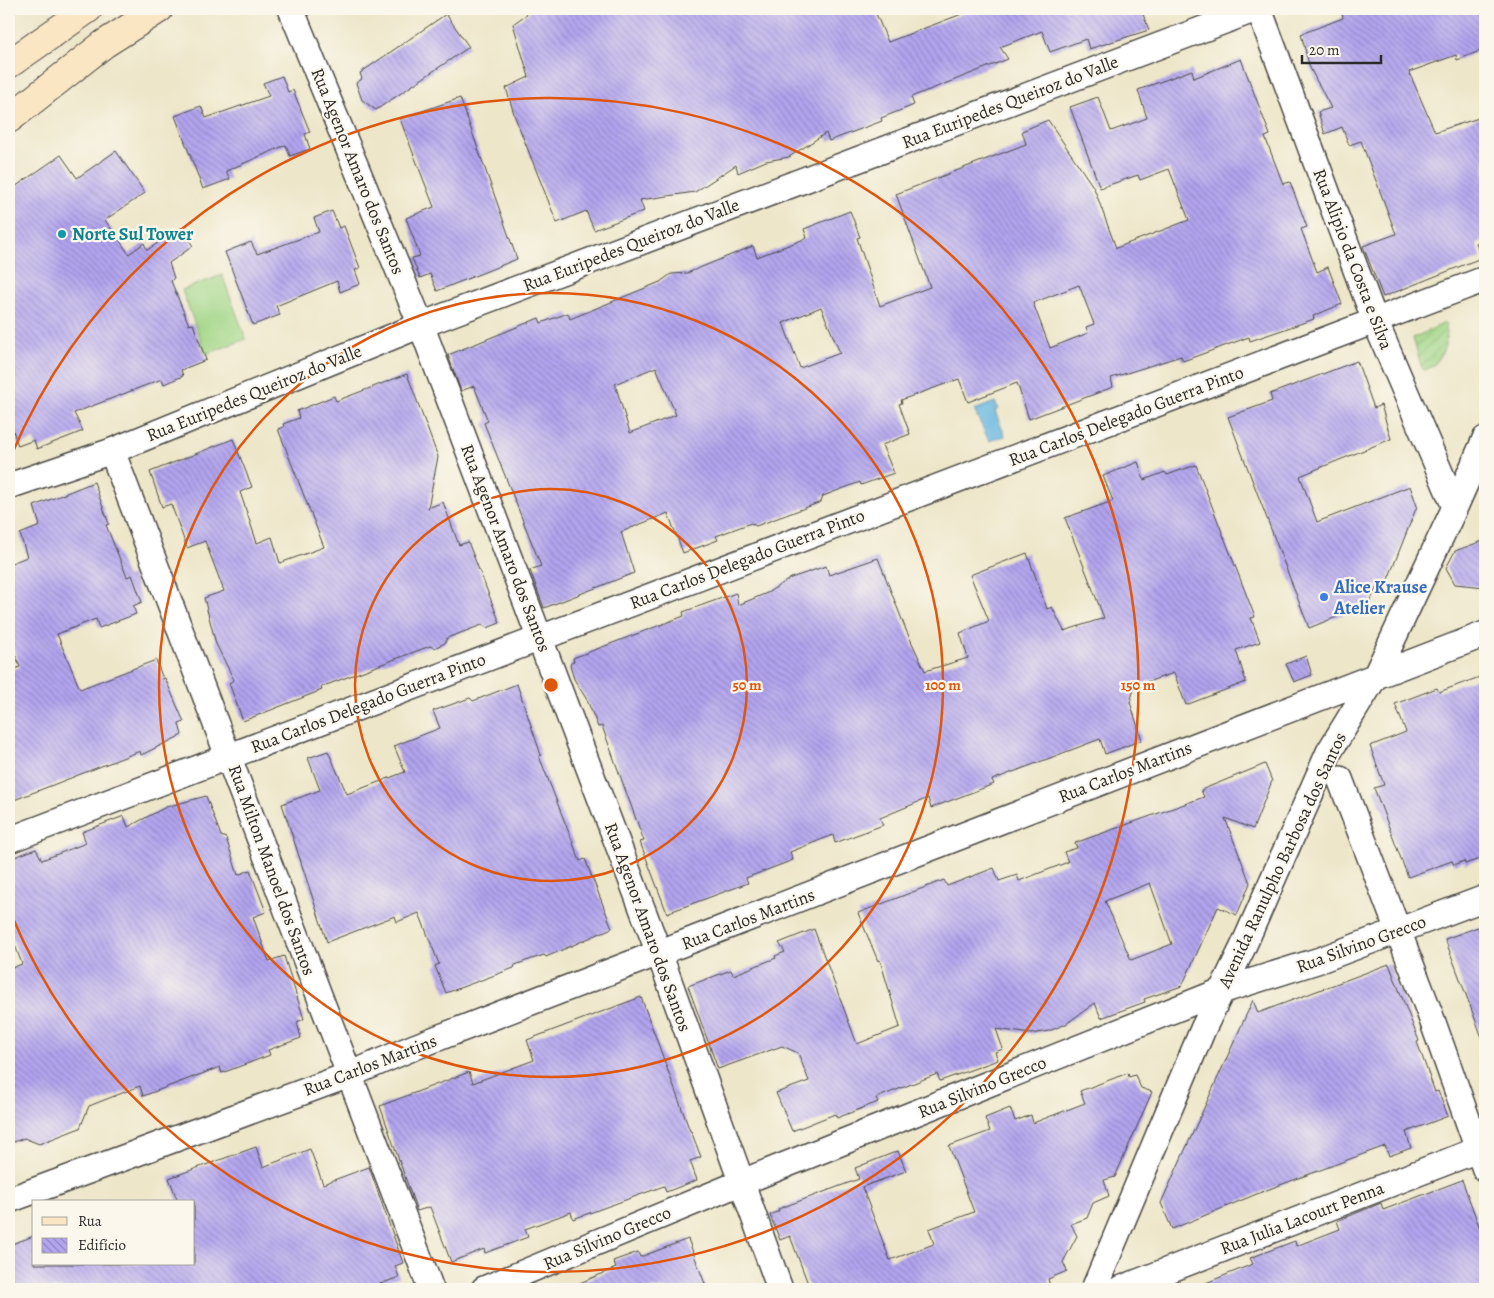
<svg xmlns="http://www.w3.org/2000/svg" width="1494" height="1298" font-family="Alegreya,serif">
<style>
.garden{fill:url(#garden-furrows);stroke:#668059}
.pitch{fill:#a1d687;stroke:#668059}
.water{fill:#65b6e0;stroke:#487086}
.building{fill:url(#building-back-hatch);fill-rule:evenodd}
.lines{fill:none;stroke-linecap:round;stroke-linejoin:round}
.minor-casing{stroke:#484743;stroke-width:28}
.secondary-casing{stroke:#484743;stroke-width:30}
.minor{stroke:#fff;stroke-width:25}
.secondary{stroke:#fbe6c4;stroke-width:28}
.ring{fill:none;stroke:#df570e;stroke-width:2.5}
.culture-dot{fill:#0f9aa8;stroke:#fbf7ec;stroke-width:2}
.shop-dot{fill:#3f7fe0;stroke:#fbf7ec;stroke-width:2}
.labels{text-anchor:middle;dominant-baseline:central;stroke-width:4.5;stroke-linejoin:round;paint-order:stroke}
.street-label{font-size:18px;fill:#2b2b2b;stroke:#fbf7ec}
.culture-label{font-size:18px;font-weight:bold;fill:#0d838f;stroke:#fbf7ec;text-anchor:start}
.shop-label{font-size:18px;font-weight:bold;fill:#366cbe;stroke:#fbf7ec;text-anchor:start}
.centre{fill:#df570e;stroke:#fbf7ec;stroke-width:2.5}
.ring-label{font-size:15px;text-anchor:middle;font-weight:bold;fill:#df570e;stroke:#fbf7ec;stroke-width:4.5;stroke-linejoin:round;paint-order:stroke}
</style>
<defs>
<pattern id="garden-furrows" width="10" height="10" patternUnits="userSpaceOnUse" patternTransform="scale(1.25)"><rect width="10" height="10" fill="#a1d687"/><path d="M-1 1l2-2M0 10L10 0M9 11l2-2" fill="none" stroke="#8bb875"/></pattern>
<pattern id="building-back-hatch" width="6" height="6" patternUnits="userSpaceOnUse" patternTransform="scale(1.25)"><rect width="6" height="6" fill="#b2a4ef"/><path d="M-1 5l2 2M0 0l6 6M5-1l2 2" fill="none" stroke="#9186c2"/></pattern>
</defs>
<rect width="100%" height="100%" fill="#fbf7ec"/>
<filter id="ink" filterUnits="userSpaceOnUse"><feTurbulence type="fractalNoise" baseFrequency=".02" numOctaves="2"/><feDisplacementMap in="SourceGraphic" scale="10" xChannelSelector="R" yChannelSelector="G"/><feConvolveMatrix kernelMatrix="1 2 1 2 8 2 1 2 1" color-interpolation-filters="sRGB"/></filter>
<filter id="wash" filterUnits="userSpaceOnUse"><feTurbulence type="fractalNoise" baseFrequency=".0096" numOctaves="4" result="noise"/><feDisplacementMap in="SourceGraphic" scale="20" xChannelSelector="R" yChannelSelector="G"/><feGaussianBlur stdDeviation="1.12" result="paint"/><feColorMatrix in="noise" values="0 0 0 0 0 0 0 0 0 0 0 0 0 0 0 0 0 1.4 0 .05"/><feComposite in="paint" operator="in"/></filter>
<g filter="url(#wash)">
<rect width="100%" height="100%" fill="#ede6c9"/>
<path class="garden" d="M 1445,323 C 1450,339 1442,364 1425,370 L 1422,369 L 1413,338 Z"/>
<path class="pitch" d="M 222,275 L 246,339 L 206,354 L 182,290 Z"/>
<path class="water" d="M 995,402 L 999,409 L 995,411 L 1005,436 L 989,441 L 974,410 Z"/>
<g id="blocks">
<path class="building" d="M 534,9 L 874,9 L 888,42 L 975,9 L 1141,9 L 1149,30 L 1089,49 L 1086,39 L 1050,52 L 1042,31 L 1000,47 L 1008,59 L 911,97 L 914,105 L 881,118 L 882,121 L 829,141 L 826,133 L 789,157 L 766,161 L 738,173 L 736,165 L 695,192 L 640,200 L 644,211 L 594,230 L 586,211 L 557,223 L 515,117 L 506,88 L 529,77 L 513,24 Z
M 1354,9 L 1485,9 L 1485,49 L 1457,60 L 1456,55 L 1409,72 L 1435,132 L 1485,116 L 1485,240 L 1476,243 L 1481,258 L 1383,297 L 1363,246 L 1396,234 L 1361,141 L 1349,145 L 1342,127 L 1325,134 L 1318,112 L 1331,108 L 1310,68 L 1301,34 L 1343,18 L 1342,13 Z
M 446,14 L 469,47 L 376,110 L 362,100 L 356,83 L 362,79 L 360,73 Z
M 1241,59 L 1270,135 L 1265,137 L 1283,184 L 1290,182 L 1307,227 L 1301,229 L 1317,272 L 1328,267 L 1342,304 L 1313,316 L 1314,319 L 1250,341 L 1249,337 L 1183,361 L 1181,356 L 1111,378 L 1113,387 L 1029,419 L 1017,383 L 968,402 L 959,379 L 901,400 L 902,403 L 899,404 L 910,434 L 882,445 L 894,473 L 861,485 L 860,482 L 823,496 L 821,502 L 756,526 L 751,523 L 716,536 L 718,540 L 683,553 L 668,513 L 621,532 L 634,573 L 544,608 L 530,570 L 541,566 L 484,423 L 488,421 L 474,386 L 461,391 L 448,355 L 539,318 L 541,323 L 568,313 L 570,319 L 660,282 L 671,274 L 687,273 L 753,246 L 757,257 L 807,238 L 804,229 L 850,211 L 860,237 L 857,238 L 880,306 L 930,287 L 896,194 L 1026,144 L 1022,131 L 1048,120 L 1094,188 L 1116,248 L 1189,220 L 1169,169 L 1140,180 L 1138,175 L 1100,188 L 1070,107 L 1098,97 L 1111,131 L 1147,118 L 1138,90 L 1192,70 L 1194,78 ZM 1079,285 L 1094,324 L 1086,327 L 1088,333 L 1050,348 L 1033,303 ZM 821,307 L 840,353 L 800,368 L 783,323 ZM 656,367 L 676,415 L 630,433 L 615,384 Z
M 282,76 L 288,92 L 293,90 L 310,132 L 305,134 L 310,149 L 290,156 L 286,145 L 226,171 L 230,179 L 203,189 L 175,116 L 201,106 L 206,118 L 269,96 L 263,83 Z
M 460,98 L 517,259 L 437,291 L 430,274 L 420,278 L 412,258 L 420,256 L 406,218 L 434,207 L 400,119 Z
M 116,151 L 145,193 L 105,220 L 129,254 L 144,243 L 147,250 L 181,228 L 193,246 L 169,263 L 174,278 L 171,281 L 189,325 L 193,324 L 206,360 L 181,370 L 183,376 L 164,384 L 162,379 L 74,413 L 83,431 L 37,449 L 34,440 L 18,446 L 9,418 L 9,191 L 61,155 L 77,178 Z
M 332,211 L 339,228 L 344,226 L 360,268 L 355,270 L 360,284 L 340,292 L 337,281 L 276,306 L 280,315 L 253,325 L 225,252 L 251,242 L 257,254 L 319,232 L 314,218 Z
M 1357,361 L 1374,408 L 1381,405 L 1391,439 L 1300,476 L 1317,522 L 1410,486 L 1417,506 L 1385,587 L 1378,584 L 1369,604 L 1309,628 L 1228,417 L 1272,401 L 1270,394 Z
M 407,374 L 438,457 L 428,508 L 443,502 L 459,545 L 468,542 L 500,623 L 487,628 L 482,625 L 447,638 L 445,643 L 434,648 L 430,646 L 321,687 L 322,690 L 243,721 L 229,683 L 234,680 L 216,644 L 204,598 L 224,591 L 205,541 L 187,548 L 171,504 L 162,507 L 150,472 L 233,439 L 252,487 L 240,492 L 257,543 L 272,537 L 280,563 L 324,547 L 278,429 L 284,427 L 283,424 L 299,418 L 297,411 L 334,396 L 336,401 Z
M 1138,462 L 1144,480 L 1165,472 L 1167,475 L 1196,465 L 1255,617 L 1251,618 L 1260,642 L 1236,650 L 1246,682 L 1186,705 L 1174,673 L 1135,686 L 1130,702 L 1142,740 L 1105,754 L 1100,739 L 992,780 L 994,784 L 931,808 L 928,798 L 880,818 L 883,825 L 835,843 L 833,835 L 790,852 L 793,860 L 746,878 L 748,883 L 667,913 L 640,842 L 644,841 L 602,726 L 598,727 L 587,700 L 574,679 L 570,666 L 571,663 L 574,661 L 573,658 L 684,616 L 683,612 L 736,593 L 738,605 L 767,593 L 791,578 L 826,566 L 829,575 L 878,558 L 906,630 L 925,671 L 968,658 L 960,633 L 989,621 L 970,575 L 1027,553 L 1047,609 L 1052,607 L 1064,631 L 1104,618 L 1065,518 L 1113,501 L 1103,476 Z
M 94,482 L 109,524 L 106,525 L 127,577 L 132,575 L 142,602 L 133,606 L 136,614 L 99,628 L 96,619 L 57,634 L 80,689 L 156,660 L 163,679 L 165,678 L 184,722 L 179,724 L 182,735 L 141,755 L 140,751 L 9,802 L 9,671 L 20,667 L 9,637 L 9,564 L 27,557 L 20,534 L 40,526 L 34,506 Z
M 1485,540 L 1485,587 L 1455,584 L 1446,568 L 1455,551 Z
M 1306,656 L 1312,675 L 1294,682 L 1286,664 Z
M 1485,675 L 1485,857 L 1465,864 L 1464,861 L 1454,865 L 1452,861 L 1408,877 L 1374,788 L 1384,785 L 1370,746 L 1406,732 L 1395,704 L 1437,688 L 1439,692 Z
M 517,684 L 541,755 L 539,756 L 580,861 L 585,859 L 612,928 L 546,957 L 544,955 L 526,961 L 515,965 L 514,968 L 446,993 L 435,966 L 439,964 L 419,913 L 397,922 L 395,916 L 327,942 L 282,804 L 320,790 L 308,758 L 328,751 L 347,794 L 405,772 L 394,746 L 440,728 L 433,711 L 470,698 L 473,701 Z
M 1265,764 L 1272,781 L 1253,829 L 1225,818 L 1250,883 L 1237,915 L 1218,907 L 1182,986 L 1144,999 L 1145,1002 L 1101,1018 L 1095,1003 L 1066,1024 L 1049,1031 L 1031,1034 L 996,1029 L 1003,1049 L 995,1052 L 998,1060 L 940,1081 L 937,1074 L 876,1098 L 878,1102 L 837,1118 L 835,1114 L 792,1131 L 776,1093 L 809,1081 L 798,1053 L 782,1046 L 718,1069 L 688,986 L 731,970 L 733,975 L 776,958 L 775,956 L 785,952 L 779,943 L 814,929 L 857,1044 L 900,1027 L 880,960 L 878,961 L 858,913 L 944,880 L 947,886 L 994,868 L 999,881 L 1017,875 L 1019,881 L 1068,862 L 1064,852 L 1077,848 L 1075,843 L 1204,797 L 1201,790 ZM 1150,883 L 1172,944 L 1131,960 L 1105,901 Z
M 206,796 L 221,836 L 226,838 L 238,875 L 250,870 L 266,912 L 253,917 L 269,961 L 284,956 L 304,1019 L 297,1022 L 301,1038 L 268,1050 L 270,1055 L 222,1073 L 220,1067 L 143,1096 L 140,1086 L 89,1106 L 80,1128 L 39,1144 L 24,1138 L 9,1144 L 9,969 L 22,964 L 9,929 L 9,859 L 36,849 L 42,860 L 86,843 L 82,832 L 124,816 L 128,827 L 166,807 Z
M 1478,927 L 1479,931 L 1485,928 L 1485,1039 L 1483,1040 L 1445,939 Z
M 1389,964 L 1419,1041 L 1417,1042 L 1435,1092 L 1438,1091 L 1448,1116 L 1406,1132 L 1411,1148 L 1389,1156 L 1385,1146 L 1264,1191 L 1172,1229 L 1161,1203 L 1253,1000 L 1258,1013 Z
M 641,997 L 690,1131 L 691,1131 L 701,1157 L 690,1161 L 697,1180 L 666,1192 L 664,1186 L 573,1219 L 571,1212 L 525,1229 L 528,1237 L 485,1253 L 484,1249 L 451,1262 L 430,1207 L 417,1211 L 380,1106 L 469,1072 L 473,1083 L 534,1060 L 527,1040 Z
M 1128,1073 L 1129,1077 L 1135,1075 L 1141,1088 L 1152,1092 L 1115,1177 L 1104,1180 L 1109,1196 L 1093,1203 L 1087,1218 L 1071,1224 L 1077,1236 L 1063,1262 L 1067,1271 L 1048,1279 L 1051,1289 L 810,1289 L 790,1236 L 780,1240 L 770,1215 L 779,1211 L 778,1209 L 859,1179 L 855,1168 L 898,1151 L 906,1171 L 862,1187 L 890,1260 L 934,1244 L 929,1229 L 974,1212 L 949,1146 L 990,1131 L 985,1118 L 1010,1108 L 1015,1121 L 1031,1115 L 1033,1123 L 1085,1103 L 1080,1091 Z
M 256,1147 L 263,1167 L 310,1149 L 323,1184 L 369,1167 L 403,1263 L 395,1266 L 399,1277 L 367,1289 L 14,1289 L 9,1274 L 9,1245 L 34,1236 L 34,1264 L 194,1264 L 194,1202 L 178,1202 L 169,1178 Z
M 1462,1180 L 1485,1242 L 1485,1289 L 1191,1289 L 1253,1264 L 1250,1258 L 1295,1241 L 1296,1246 L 1340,1229 L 1337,1221 L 1381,1203 L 1383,1210 Z
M 688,1239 L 707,1289 L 565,1289 L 616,1268 L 613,1261 L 638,1252 L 640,1257 Z"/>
</g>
</g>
<g filter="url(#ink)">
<use href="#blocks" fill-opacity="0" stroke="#484743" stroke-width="1"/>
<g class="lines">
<g class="minor-casing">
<path id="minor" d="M 291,9 L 421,325 L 659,953 L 780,1289
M 1259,9 L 1375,321 L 1455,507
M 112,451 L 431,1289
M 9,486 L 112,451 L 421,325 L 1256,9
M 1340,779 L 1430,1014 L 1485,1169
M 9,840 L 1485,279
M 9,1200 L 349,1075 L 412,1048 L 1485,634
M 484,1289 L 740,1183 L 1221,991 L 1320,960 L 1485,898
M 1094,1289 L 1203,1029 L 1243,947 L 1329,752 L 1376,675 L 1455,507 L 1485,439
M 1120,1289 L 1485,1147"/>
</g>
<g class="secondary-casing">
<path id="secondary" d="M 9,64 L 88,9
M 9,119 L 104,44 L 159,9"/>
</g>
<use href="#minor" class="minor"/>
<use href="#secondary" class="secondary"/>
</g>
</g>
<g class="ring">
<circle cx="551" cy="685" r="196"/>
<circle cx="551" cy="685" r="392"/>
<path d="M11 456A587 587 0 1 1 11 914"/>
</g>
<circle class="culture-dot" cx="62" cy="234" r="5"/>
<circle class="shop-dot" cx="1324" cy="597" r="5"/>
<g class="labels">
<g class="street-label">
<text transform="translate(1010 102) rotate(-21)">Rua Euripedes Queiroz do Valle</text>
<text transform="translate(358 171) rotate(68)">Rua Agenor Amaro dos Santos</text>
<text transform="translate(631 245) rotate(-21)">Rua Euripedes Queiroz do Valle</text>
<text transform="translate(1353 259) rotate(69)">Rua Alipio da Costa e Silva</text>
<text transform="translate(254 393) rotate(-22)">Rua Euripedes Queiroz do Valle</text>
<text transform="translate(1126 416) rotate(-21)">Rua Carlos Delegado Guerra Pinto</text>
<text transform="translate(506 548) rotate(69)">Rua Agenor Amaro dos Santos</text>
<text transform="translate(747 559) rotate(-21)">Rua Carlos Delegado Guerra Pinto</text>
<text transform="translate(368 703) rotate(-21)">Rua Carlos Delegado Guerra Pinto</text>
<text transform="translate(1125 772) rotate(-21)">Rua Carlos Martins</text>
<text transform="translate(1282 860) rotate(-65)">Avenida Ranulpho Barbosa dos Santos</text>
<text transform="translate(272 870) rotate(70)">Rua Milton Manoel dos Santos</text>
<text transform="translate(748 919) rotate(-21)">Rua Carlos Martins</text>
<text transform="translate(648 927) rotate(70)">Rua Agenor Amaro dos Santos</text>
<text transform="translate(1361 944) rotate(-20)">Rua Silvino Grecco</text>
<text transform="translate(370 1065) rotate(-21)">Rua Carlos Martins</text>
<text transform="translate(982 1087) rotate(-22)">Rua Silvino Grecco</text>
<text transform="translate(1302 1218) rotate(-21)">Rua Julia Lacourt Penna</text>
<text transform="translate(607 1238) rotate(-23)">Rua Silvino Grecco</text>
</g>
<g class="culture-label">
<text x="72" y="234">Norte Sul Tower</text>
</g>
<g class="shop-label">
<text x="1334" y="587">Alice Krause<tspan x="1334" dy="21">Atelier</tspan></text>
</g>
</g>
<circle cx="551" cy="685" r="8" class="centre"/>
<g class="ring-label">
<text x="747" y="690">50 m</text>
<text x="943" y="690">100 m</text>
<text x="1138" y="690">150 m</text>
</g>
<rect width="1494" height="1298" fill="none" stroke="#fbf7ec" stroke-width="30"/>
<rect x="32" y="1200" width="162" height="65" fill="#fbf7ec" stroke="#a8a59f"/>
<rect x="42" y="1217" width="25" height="8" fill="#fbe6c4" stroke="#a8a59f"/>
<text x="78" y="1226" font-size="15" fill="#2b2b2b">Rua</text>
<rect x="42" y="1238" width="25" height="15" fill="url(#building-back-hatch)" stroke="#a8a59f"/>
<text x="78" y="1250" font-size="15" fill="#2b2b2b">Edifício</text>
<path d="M1302 55v8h79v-8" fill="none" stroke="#2b2b2b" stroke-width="2.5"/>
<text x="1309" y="55" font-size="15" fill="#2b2b2b" stroke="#fbf7ec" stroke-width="4" paint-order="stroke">20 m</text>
</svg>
